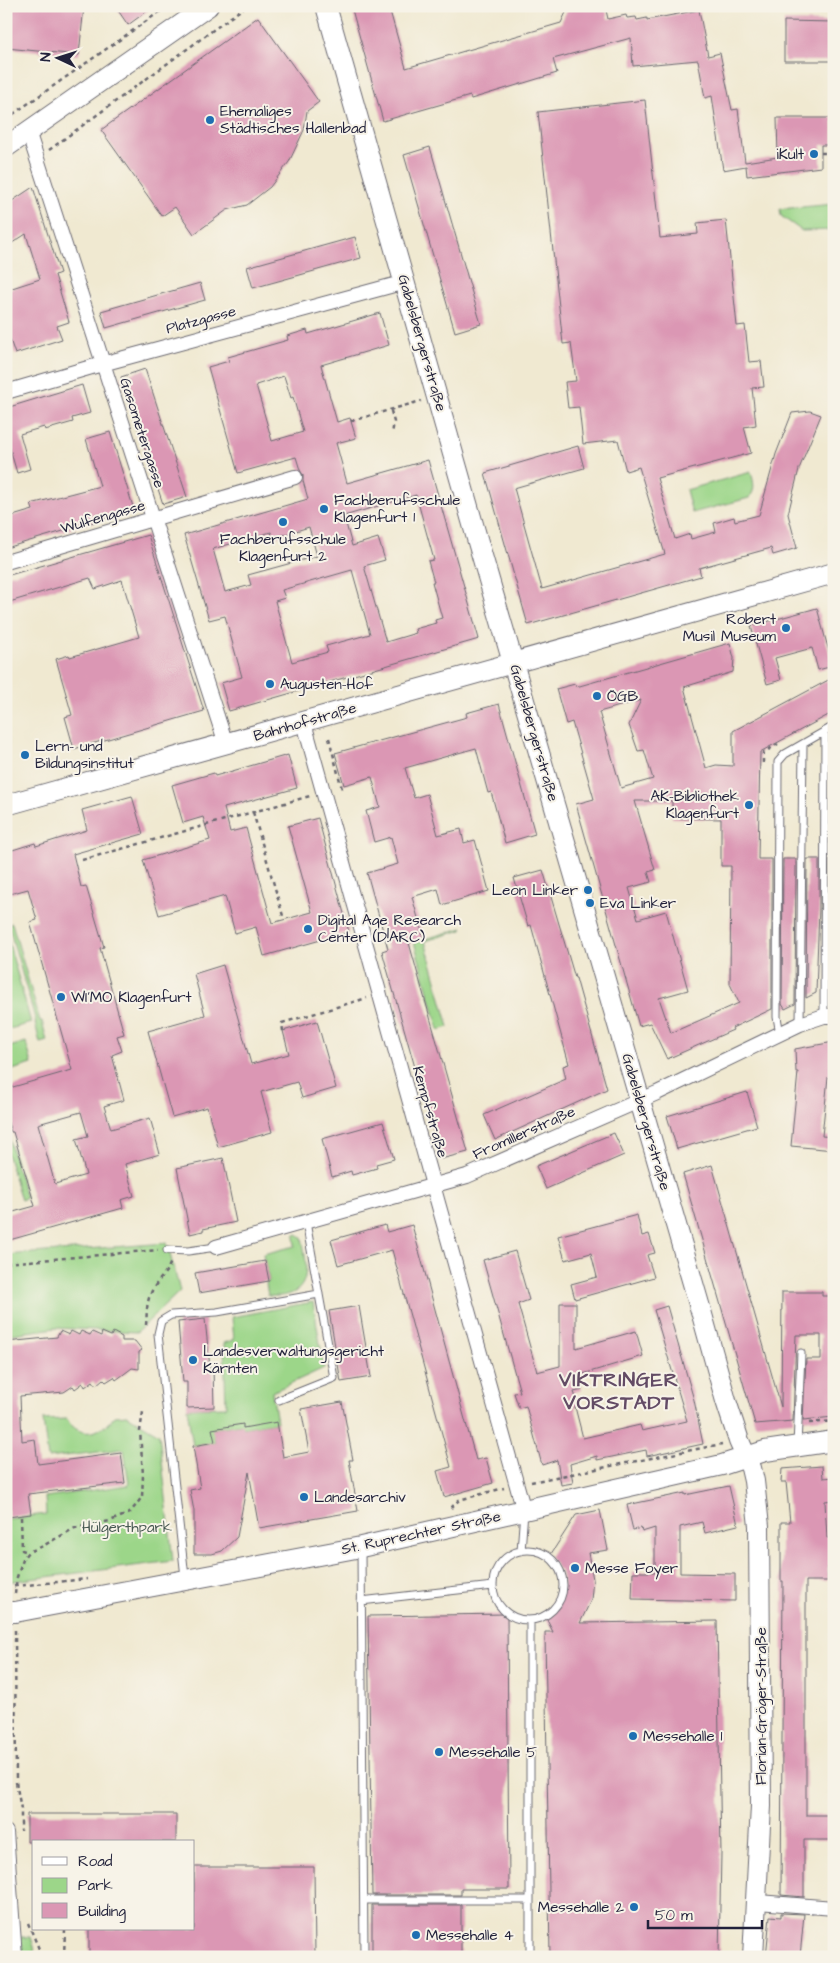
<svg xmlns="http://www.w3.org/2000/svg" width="840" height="1963" font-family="'Architects Daughter',sans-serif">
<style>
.green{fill:#9cd689;stroke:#5f7c62}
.building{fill:#db97b4;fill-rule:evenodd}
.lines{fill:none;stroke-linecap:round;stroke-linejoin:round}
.lane-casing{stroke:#6a6870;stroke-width:9}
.street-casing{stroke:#6a6870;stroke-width:16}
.secondary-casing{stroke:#6a6870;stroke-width:22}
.path{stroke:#6a6870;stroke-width:2.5;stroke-dasharray:4 4;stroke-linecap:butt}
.lane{stroke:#fff;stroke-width:7}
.street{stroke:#fff;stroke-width:14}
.secondary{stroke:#fff;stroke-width:20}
.poi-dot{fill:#1f6fb2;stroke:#f7f3e8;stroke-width:2}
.labels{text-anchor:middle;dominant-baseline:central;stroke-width:4;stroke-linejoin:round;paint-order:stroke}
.poi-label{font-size:15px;fill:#22223b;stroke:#f7f3e8;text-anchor:start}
.street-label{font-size:15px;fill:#22223b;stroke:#f7f3e8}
.park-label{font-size:15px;fill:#475852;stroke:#f7f3e8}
.district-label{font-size:20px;font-weight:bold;letter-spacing:1px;fill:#634b65;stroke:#f7f3e8}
</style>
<rect width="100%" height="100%" fill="#f7f3e8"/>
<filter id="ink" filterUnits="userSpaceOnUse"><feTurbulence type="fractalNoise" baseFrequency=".02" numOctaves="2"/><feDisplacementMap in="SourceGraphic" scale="10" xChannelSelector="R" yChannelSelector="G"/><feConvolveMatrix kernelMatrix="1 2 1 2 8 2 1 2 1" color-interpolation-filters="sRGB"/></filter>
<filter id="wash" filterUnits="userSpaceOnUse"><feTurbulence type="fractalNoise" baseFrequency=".0096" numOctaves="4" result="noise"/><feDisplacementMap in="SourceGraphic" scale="20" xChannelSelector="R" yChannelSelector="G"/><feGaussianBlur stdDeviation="1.12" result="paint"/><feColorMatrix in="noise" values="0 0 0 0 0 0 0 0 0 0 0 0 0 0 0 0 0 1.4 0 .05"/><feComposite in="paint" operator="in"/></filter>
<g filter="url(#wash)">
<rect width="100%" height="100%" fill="#f0e9d1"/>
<path class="green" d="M 834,204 L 834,230 L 802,231 L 781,216 L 780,209 Z
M 751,472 C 754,483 756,490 749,498 L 692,513 L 686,490 Z
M 12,923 L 40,1021 L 42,1021 L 47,1041 L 40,1043 L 35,1023 L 36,1022 L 8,924 Z
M 463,928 L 462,930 L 425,941 L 449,1027 L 439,1030 L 414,942 Z
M 6,933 L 31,1023 L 6,1030 Z
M 26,1042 L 32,1064 L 6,1072 L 6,1048 Z
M 6,1129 L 26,1198 L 21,1200 L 6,1150 Z
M 297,1234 L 302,1237 C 308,1270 313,1299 268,1296 L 266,1283 L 269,1281 L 263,1254 L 295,1246 L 294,1236 Z
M 167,1243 L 180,1291 L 137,1332 L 55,1328 L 6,1335 L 6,1255 Z
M 313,1302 L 324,1368 L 272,1392 L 277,1422 L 243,1428 L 242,1424 L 213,1429 L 215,1442 L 193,1446 L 187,1408 L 226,1407 L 224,1343 L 234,1340 L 232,1317 Z
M 127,1415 L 159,1434 L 173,1561 L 6,1582 L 6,1519 L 46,1514 L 45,1497 L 129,1485 L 124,1449 L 48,1458 L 43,1420 L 66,1419 C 82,1441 101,1433 115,1416 Z
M 20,1937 L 31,1937 L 37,1957 L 22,1957 Z"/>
<g id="blocks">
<path class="building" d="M 6,6 L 84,6 L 79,55 L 6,48 Z
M 115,6 L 154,6 L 128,25 Z
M 351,6 L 384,6 L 386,13 L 390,11 L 406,68 L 561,23 L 569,6 L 605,6 L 608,19 L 626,15 L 627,18 L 636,17 L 637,20 L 647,18 L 647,20 L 699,10 L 708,56 L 720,53 L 732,110 L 738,109 L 745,162 L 778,157 L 777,118 L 833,118 L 833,145 L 821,145 L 821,167 L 747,176 L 746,166 L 723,170 L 712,96 L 705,98 L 698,60 L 633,66 L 631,38 L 553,59 L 557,73 L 471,99 L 470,96 L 383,121 Z
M 258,17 L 319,102 L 307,111 L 304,130 L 289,162 L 270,187 L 247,205 L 227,210 L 194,234 L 175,207 L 162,216 L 101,130 Z
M 784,21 L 834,22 L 834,61 L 784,61 Z
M 645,100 L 660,238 L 698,234 L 697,223 L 726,220 L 737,326 L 745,325 L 749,362 L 761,361 L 764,387 L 752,388 L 756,425 L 744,427 L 751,453 L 657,478 L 675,539 L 690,534 L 691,539 L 716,532 L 714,523 L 734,517 L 735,521 L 759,515 L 776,454 L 792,413 L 810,411 L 821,415 L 799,469 L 788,514 L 797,548 L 773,555 L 771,548 L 699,568 L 701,576 L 528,625 L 485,473 L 578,446 L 584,468 L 514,488 L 542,589 L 665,554 L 639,467 L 626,471 L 618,440 L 583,444 L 579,407 L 568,408 L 565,382 L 576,381 L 571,343 L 563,344 L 538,112 Z
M 430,147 L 481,324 L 455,332 L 404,155 Z
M 33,187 L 60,273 L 55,275 L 69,322 L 57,326 L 62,339 L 15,354 L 6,328 L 6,290 L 40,279 L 26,234 L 6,247 L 6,205 Z
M 355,237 L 361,258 L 253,288 L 247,267 Z
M 200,283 L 205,300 L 106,328 L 101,311 Z
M 380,313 L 389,345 L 321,365 L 337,422 L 350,418 L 356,438 L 336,443 L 347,483 L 428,460 L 479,639 L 229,711 L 221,683 L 242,677 L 225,616 L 209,620 L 184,535 L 308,499 L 303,481 L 303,475 L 300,470 L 296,457 L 238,473 L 208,367 L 229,361 L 228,357 L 288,340 L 287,336 L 307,330 L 308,334 ZM 284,376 L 291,398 L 293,397 L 303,432 L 272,441 L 256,385 ZM 416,495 L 434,560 L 428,561 L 434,582 L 432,582 L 442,618 L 435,620 L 436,623 L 415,629 L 416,633 L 386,642 L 364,566 L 385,560 L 378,538 L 352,546 L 344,516 ZM 309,527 L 317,556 L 248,575 L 251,585 L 225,592 L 213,549 L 271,532 L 273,538 ZM 352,570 L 370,634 L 326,646 L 328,652 L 292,662 L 275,601 L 285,598 L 282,590 Z
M 145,369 L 187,497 L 163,504 L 121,377 Z
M 82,385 L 90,413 L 72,418 L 73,422 L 45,430 L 44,427 L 20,434 L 30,469 L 17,473 L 6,435 L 6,408 Z
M 110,432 L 134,510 L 6,548 L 6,518 L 33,510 L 31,504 L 100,486 L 86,439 Z
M 148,535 L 204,711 L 74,749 L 65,717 L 72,715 L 56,659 L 69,655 L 70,657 L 139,637 L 122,580 L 95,589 L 90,578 L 6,603 L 6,576 Z
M 817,608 L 833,666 L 818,670 L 812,648 L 775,658 L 781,680 L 767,684 L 751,626 Z
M 730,643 L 734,658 L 733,672 L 684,687 L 706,768 L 716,765 L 733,766 L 733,731 L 834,677 L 834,712 L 760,752 L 758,859 L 772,859 L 772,1009 L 732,1028 L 733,1030 L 667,1059 L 650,1023 L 639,1026 L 576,804 L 594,799 L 572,722 L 566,724 L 556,689 L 575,684 L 576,687 ZM 641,700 L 629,725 L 638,751 L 644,750 L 653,779 L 621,788 L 599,712 ZM 635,801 L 672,801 L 672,818 L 721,819 L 721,866 L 731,866 L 730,984 L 739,1003 L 671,1033 L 659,998 L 688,990 L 666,911 L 638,919 L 629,888 L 651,882 L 648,872 L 655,870 Z
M 499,704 L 535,834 L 505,843 L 491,792 L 488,793 L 476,748 L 405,768 L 414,798 L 427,794 L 438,835 L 461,829 L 464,843 L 475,840 L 489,891 L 442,905 L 438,889 L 412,897 L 424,939 L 409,943 L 468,1152 L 441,1159 L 382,951 L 388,949 L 367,873 L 398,864 L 391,837 L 374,842 L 366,811 L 380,807 L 372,777 L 344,785 L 335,753 L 467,717 L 466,713 Z
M 288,755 L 297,788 L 224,808 L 230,832 L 246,828 L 272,923 L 312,912 L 288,826 L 318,818 L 349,932 L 264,956 L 256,927 L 235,933 L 225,896 L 159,915 L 143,860 L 210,840 L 203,817 L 183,823 L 172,785 L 214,773 L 215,776 Z
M 132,796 L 143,834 L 73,854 L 81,887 L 86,886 L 104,947 L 100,948 L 124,1034 L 117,1036 L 122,1051 L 112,1055 L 124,1100 L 104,1106 L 111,1129 L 150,1118 L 160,1154 L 125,1164 L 134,1196 L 121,1200 L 123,1208 L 6,1241 L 6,1214 L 35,1206 L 13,1132 L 11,1132 L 6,1117 L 6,1089 L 72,1070 L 30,922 L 37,920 L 28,889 L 6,895 L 6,852 L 35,843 L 36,846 L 87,830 L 82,810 ZM 81,1112 L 88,1136 L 76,1139 L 86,1175 L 55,1184 L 38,1124 Z
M 783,859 L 796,859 L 795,1004 L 785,1009 L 782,1004 Z
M 807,859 L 819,859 L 819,908 L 816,993 L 806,998 Z
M 830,859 L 834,859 L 834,908 L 830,908 Z
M 543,870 L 575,978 L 576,978 L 607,1089 L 495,1140 L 484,1115 L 566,1079 L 563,1066 L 569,1064 L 531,925 L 528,926 L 514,878 Z
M 223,965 L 251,1064 L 289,1054 L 283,1031 L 317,1021 L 336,1088 L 302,1098 L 297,1082 L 261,1092 L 272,1132 L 218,1147 L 207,1107 L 172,1117 L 148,1031 L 205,1015 L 194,974 Z
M 834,1042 L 834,1077 L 828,1077 L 822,1136 L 834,1137 L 834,1150 L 791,1146 L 798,1072 L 796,1072 L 795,1049 Z
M 747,1092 L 757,1126 L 677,1149 L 667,1116 Z
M 383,1122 L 394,1159 L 376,1164 L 377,1168 L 352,1175 L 351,1171 L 332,1177 L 322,1139 Z
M 614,1133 L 624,1155 L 546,1189 L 536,1166 Z
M 223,1158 L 236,1222 L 203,1229 L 203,1231 L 190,1234 L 177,1168 Z
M 712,1165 L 781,1407 L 782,1292 L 822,1292 L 822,1296 L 834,1296 L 834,1417 L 803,1420 L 806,1359 L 821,1359 L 821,1335 L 796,1335 L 793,1421 L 755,1424 L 683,1174 Z
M 637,1215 L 642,1236 L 649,1234 L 655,1253 L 647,1255 L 654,1277 L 575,1299 L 571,1284 L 597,1277 L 591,1253 L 565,1260 L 558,1236 Z
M 385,1225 L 387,1232 L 412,1225 L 476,1460 L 486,1458 L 493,1483 L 444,1497 L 437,1471 L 451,1467 L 392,1250 L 338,1265 L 331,1240 Z
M 515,1251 L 529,1300 L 518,1304 L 537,1372 L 560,1366 L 560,1303 L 576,1303 L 576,1348 L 636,1331 L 643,1356 L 583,1374 L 584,1375 L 578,1377 L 582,1390 L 574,1392 L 579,1406 L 575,1407 L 583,1438 L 640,1425 L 642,1431 L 687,1421 L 654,1310 L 667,1306 L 694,1400 L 703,1444 L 647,1456 L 646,1450 L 597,1460 L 597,1456 L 570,1464 L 573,1483 L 561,1485 L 557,1460 L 542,1465 L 526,1406 L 519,1408 L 514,1393 L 520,1392 L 483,1260 Z
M 265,1261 L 269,1281 L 199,1293 L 195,1273 Z
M 359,1306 L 371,1377 L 341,1382 L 329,1311 Z
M 205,1319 L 210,1368 L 213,1368 L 214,1407 L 187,1408 L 187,1382 L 183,1382 L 178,1322 Z
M 60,1331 L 69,1335 L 71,1331 L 79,1335 L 81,1331 L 90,1335 L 92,1332 L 101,1336 L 102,1332 L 111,1336 L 113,1332 L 122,1337 L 122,1341 L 135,1341 L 142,1350 L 139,1352 L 139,1369 L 132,1368 L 116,1380 L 114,1377 L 106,1382 L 103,1379 L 96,1385 L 93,1381 L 85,1387 L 83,1383 L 75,1389 L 73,1386 L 64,1392 L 20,1396 L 22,1441 L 35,1439 L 38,1464 L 121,1453 L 125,1483 L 28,1494 L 31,1514 L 8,1517 L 6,1342 L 57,1337 Z
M 342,1402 L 353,1460 L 349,1460 L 358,1511 L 259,1528 L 249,1472 L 237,1537 L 222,1551 L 212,1554 L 194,1554 L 194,1511 L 190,1490 L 200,1488 L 193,1446 L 215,1442 L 212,1429 L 243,1424 L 243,1428 L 277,1422 L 283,1457 L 309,1452 L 301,1409 Z
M 822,1466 L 823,1478 L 834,1477 L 834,1500 L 825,1501 L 827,1538 L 834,1537 L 834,1567 L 828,1567 L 828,1581 L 806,1581 L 806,1815 L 834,1815 L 834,1840 L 804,1840 L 804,1897 L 781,1895 L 783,1581 L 781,1581 L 781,1522 L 790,1522 L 786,1482 L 781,1482 L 782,1469 Z
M 729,1486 L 738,1525 L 705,1533 L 702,1522 L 680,1527 L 680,1573 L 735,1574 L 735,1601 L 632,1599 L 633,1572 L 655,1572 L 655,1528 L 642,1532 L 641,1528 L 633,1530 L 627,1505 L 685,1493 L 685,1495 Z
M 600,1510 L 608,1550 L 588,1553 L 593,1579 L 591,1600 L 580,1623 L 717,1621 L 721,1854 L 719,1957 L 550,1957 L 545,1632 L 553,1632 L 545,1616 L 560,1600 L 563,1582 L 561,1572 L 549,1557 L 576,1515 Z
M 507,1614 L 509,1889 L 461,1889 L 461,1895 L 372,1895 L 368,1616 Z
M 27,1814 L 176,1814 L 176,1842 L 27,1842 Z
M 194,1867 L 314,1867 L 315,1957 L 89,1957 L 89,1929 L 194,1929 Z
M 372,1905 L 461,1905 L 461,1957 L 372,1957 Z
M 781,1913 L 804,1914 L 800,1957 L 766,1957 L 770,1916 L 781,1917 Z"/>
</g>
</g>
<g filter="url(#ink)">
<use href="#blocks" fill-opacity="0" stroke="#6a6870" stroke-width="1"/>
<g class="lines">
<g class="lane-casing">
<path id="lane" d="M 824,1016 L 825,731
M 800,1024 L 803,744
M 780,1034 L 777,1017 L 778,762 L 785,754 L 834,726
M 167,1250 L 188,1251 L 216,1247
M 279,1400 L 334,1378 L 306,1222
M 797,1446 L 801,1353
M 361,1550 L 364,1957
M493 1585a35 35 0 1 1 70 0a35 35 0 1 1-70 0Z
M 521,1551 L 524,1511
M 185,1577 L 158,1334 L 161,1321 L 171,1315 L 217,1312 L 319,1294
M 361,1601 L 493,1586
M 364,1900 L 530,1900 L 530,1620
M 530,1900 L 530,1957"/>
</g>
<g class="street-casing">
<path id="street" d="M 28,131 L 226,744
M 6,392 L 102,364 L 405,282
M 6,562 L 295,477
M 304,723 L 524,1511
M 216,1247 L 467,1176 L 657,1093 L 800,1024 L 824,1016 L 834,1016
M 6,1832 L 15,1957
M 758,1902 L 834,1908"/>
</g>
<g class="secondary-casing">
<path id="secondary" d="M 326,6 L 478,542 L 701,1311 L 726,1401 L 739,1441 L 751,1468 L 754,1481 L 759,1526 L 761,1806 L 753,1957
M 6,147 L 208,6
M 6,805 L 834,573
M 6,1612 L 15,1612 L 361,1547 L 722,1465 L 765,1451 L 834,1441"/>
</g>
<path class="path" d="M 6,119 L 168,6
M 49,150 L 246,6
M 821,153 L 831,153
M 391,411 L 394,422 L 392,434
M 351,421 L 421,401
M 329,738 L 342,789
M 763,763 L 763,753 L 778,744
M 253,812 L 283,916
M 82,860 L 310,796
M 283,1031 L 282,1023 L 367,998
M 6,1263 L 158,1250
M 146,1325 C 147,1315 146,1303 151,1293 C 156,1281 167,1274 171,1261
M 809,1423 L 834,1421
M 531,1482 L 722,1444
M 451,1508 L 459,1500 L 504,1488
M 21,1517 L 22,1550 L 28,1552
M 6,1587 L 87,1579
M 15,1594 L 17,1577 L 24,1557 L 28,1552 L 39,1548 L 75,1528 L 110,1521 L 130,1513 L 142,1497 L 143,1475 L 140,1431 L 143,1412
M 15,1630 L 16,1782 L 21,1809 L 21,1831
M 28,1923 L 39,1949 L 40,1957
M 64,1957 L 65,1929"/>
<use href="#lane" class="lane"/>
<use href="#street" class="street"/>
<use href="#secondary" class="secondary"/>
</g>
</g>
<g class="poi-dot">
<circle cx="210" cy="120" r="5"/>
<circle cx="814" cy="154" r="5"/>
<circle cx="324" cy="509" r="5"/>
<circle cx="283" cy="522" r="5"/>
<circle cx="786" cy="628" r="5"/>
<circle cx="270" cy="684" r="5"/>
<circle cx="597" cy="696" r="5"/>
<circle cx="25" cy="755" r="5"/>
<circle cx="749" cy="805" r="5"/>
<circle cx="588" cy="890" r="5"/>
<circle cx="590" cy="903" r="5"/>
<circle cx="308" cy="929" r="5"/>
<circle cx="61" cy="997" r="5"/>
<circle cx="193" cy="1360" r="5"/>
<circle cx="304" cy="1497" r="5"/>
<circle cx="575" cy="1568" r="5"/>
<circle cx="633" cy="1736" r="5"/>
<circle cx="439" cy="1752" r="5"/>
<circle cx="634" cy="1907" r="5"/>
<circle cx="416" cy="1935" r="5"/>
</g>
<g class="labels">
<g class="poi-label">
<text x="220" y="111">Ehemaliges<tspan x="220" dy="17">Städtisches Hallenbad</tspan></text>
<text x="804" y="154" text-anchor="end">iKult</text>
<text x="334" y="500">Fachberufsschule<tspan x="334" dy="17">Klagenfurt 1</tspan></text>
<text x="283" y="539" text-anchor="middle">Fachberufsschule<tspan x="283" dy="17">Klagenfurt 2</tspan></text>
<text x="776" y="619" text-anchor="end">Robert<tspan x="776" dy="17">Musil Museum</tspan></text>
<text x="280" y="684">Augusten-Hof</text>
<text x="607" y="696">ÖGB</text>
<text x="35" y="746">Lern- und<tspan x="35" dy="17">Bildungsinstitut</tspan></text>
<text x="739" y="796" text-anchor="end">AK-Bibliothek<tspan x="739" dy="17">Klagenfurt</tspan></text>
<text x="578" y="890" text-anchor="end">Leon Linker</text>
<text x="600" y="903">Eva Linker</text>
<text x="318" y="920">Digital Age Research<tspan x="318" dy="17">Center (D!ARC)</tspan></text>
<text x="71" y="997">WI’MO Klagenfurt</text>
<text x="203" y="1351">Landesverwaltungsgericht<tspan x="203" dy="17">Kärnten</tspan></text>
<text x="314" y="1497">Landesarchiv</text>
<text x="585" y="1568">Messe Foyer</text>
<text x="643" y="1736">Messehalle 1</text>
<text x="449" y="1752">Messehalle 5</text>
<text x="624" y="1907" text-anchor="end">Messehalle 2</text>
<text x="426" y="1935">Messehalle 4</text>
</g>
<g class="street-label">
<text transform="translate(201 320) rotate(-15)">Platzgasse</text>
<text transform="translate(422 343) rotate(74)">Gabelsbergerstraße</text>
<text transform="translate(142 433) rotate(72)">Gasometergasse</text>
<text transform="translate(103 517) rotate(-16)">Wulfengasse</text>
<text transform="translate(305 722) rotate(-16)">Bahnhofstraße</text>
<text transform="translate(534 733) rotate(74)">Gabelsbergerstraße</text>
<text transform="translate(430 1112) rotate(74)">Kempfstraße</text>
<text transform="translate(646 1122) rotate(74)">Gabelsbergerstraße</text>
<text transform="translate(524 1133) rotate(-24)">Fromillerstraße</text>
<text transform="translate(421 1533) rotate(-12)">St. Ruprechter Straße</text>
<text transform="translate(761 1706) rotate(-90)">Florian-Gröger-Straße</text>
</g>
<g class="park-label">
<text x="127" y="1527">Hülgerthpark</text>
</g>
<g class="district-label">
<text x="619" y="1380">VIKTRINGER<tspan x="619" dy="23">VORSTADT</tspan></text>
</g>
</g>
<rect width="840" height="1963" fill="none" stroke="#f7f3e8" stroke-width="25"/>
<rect x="32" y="1840" width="162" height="90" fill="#f7f3e8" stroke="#a29fa3"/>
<rect x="42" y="1857" width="25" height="8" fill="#ffffff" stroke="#a29fa3"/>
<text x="78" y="1866" font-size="15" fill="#22223b">Road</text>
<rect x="42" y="1878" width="25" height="15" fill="#9cd689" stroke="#a29fa3"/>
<text x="78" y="1890" font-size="15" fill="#22223b">Park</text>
<rect x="42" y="1903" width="25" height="15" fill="#db97b4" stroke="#a29fa3"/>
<text x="78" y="1916" font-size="15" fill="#22223b">Building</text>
<g transform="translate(58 58) rotate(274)" stroke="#f7f3e8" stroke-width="4" paint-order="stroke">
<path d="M0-4L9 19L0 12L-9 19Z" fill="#22223b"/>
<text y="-8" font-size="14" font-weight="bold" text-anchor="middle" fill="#22223b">N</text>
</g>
<path d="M648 1920v8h114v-8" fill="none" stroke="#22223b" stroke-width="2.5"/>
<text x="655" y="1920" font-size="15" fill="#22223b" stroke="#f7f3e8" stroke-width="4" paint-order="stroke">50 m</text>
</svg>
